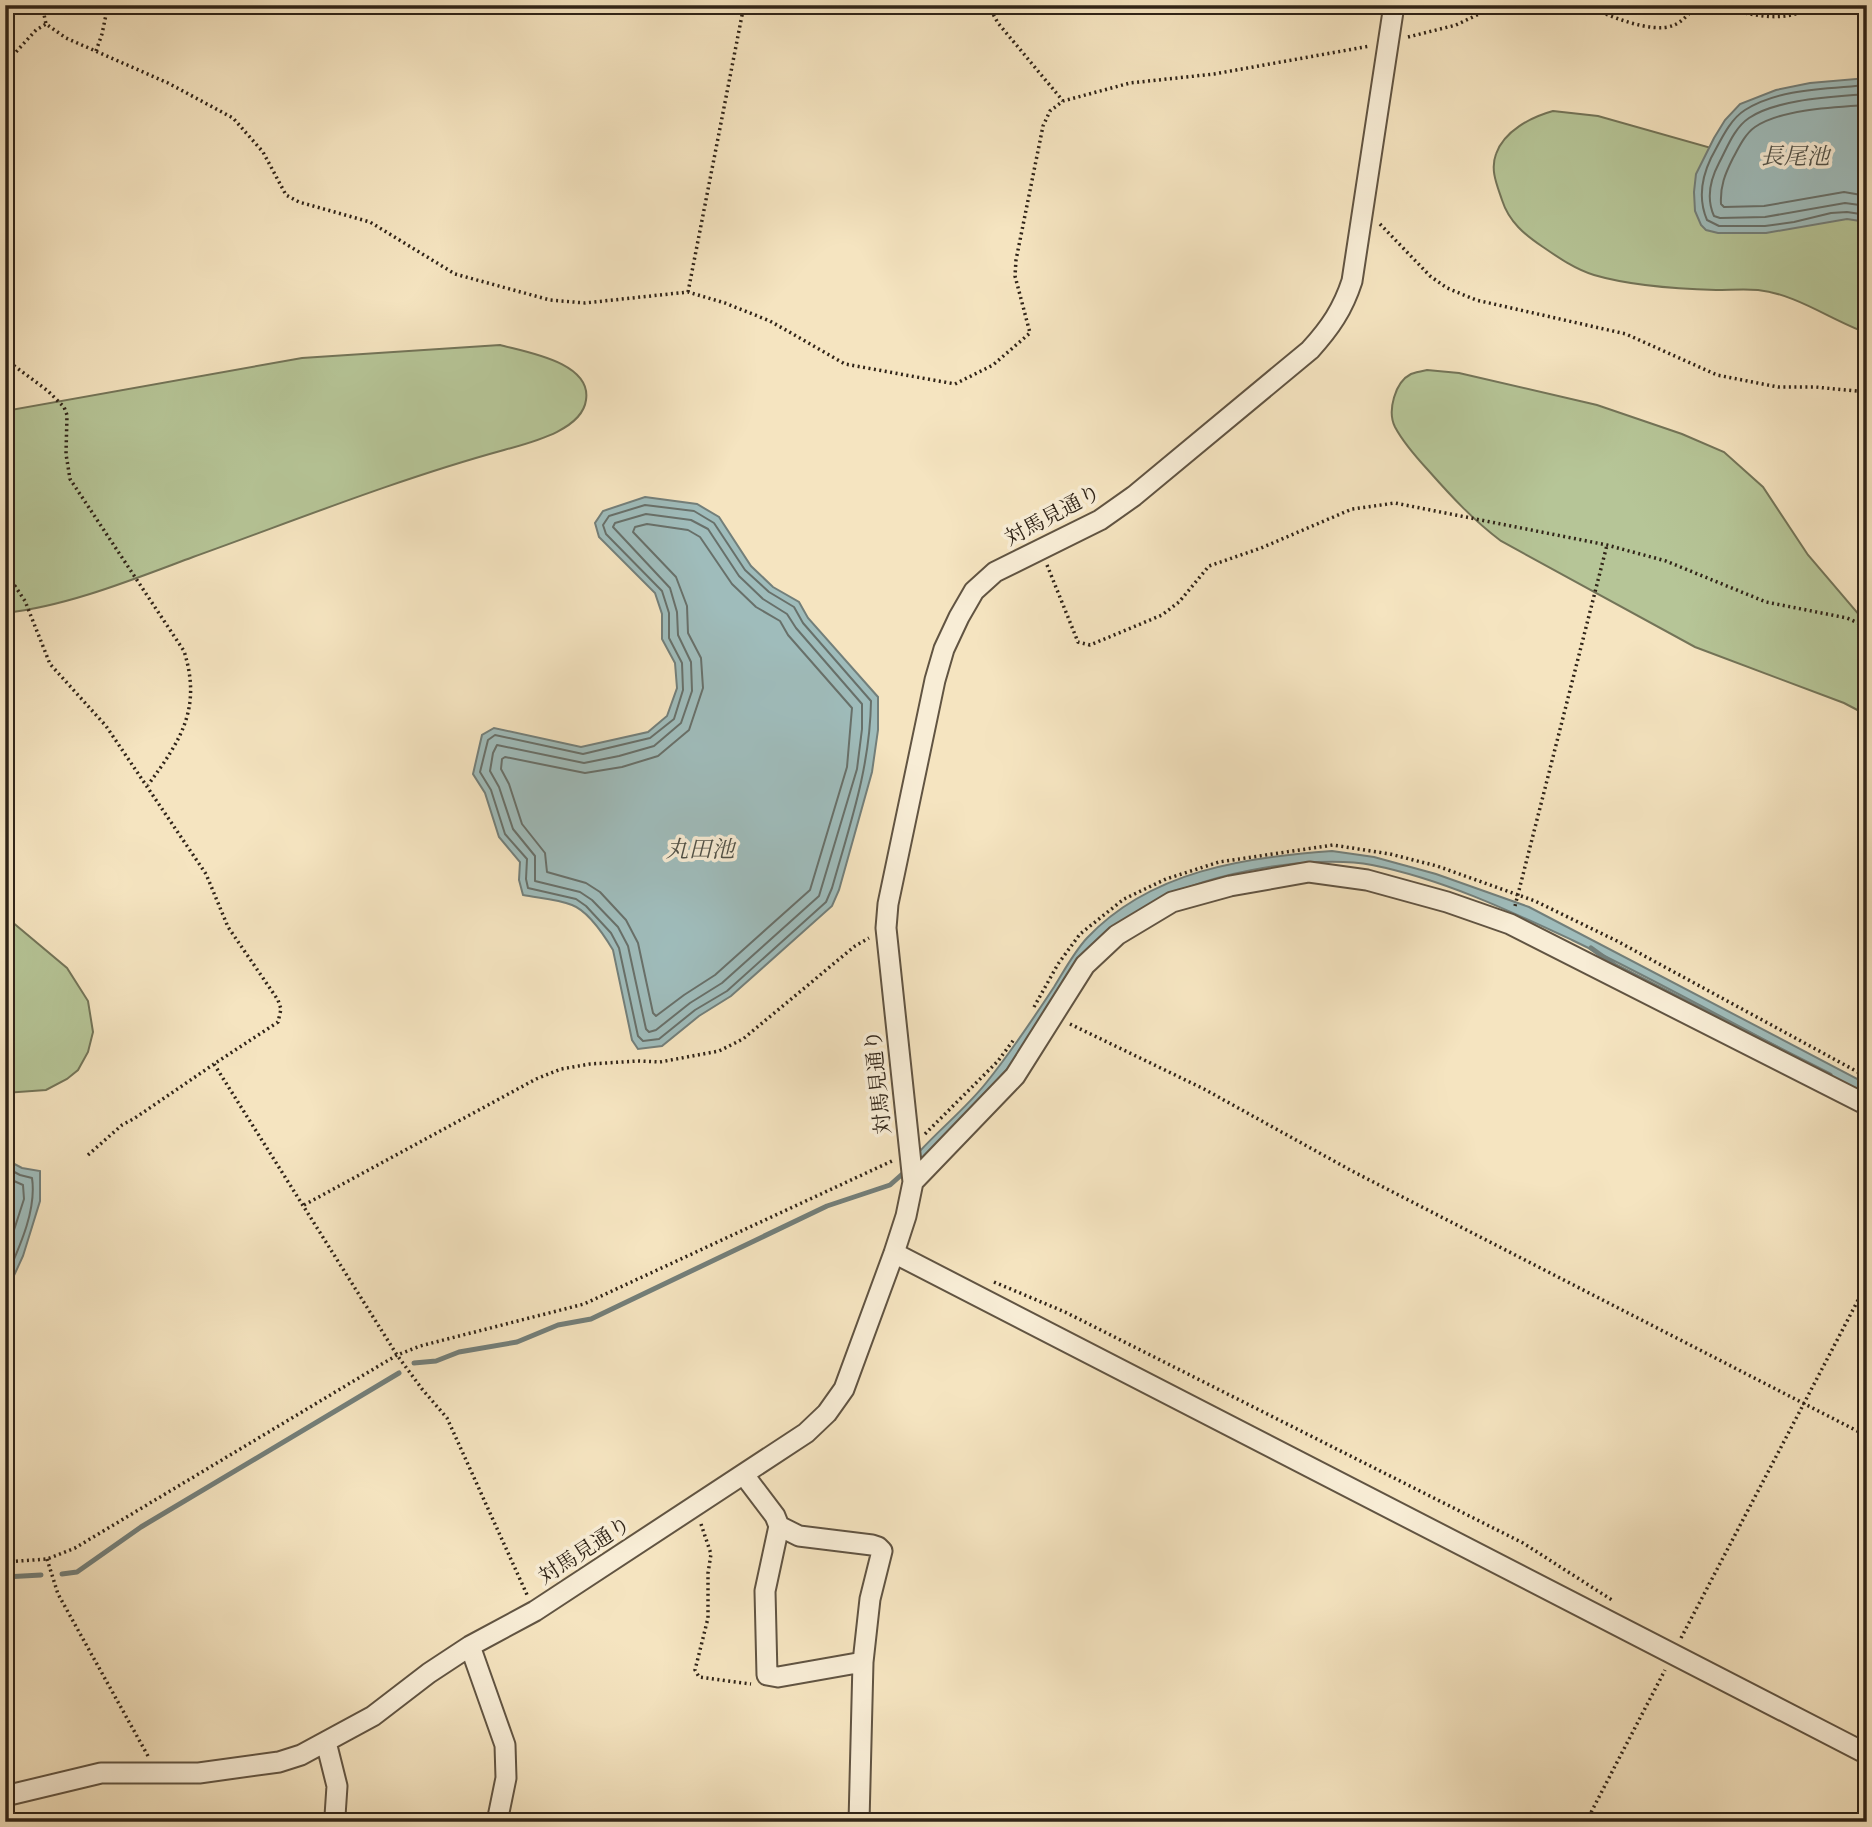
<svg xmlns="http://www.w3.org/2000/svg" width="1872" height="1827" font-family="'IM FELL DW Pica','Noto Serif JP',serif">
<style>
.green{fill:#b6c597;stroke:#737458;stroke-width:2}
.water{fill:#9fbcbb;stroke:#737f7a;stroke-width:2}
.lines{fill:none;stroke-linecap:round;stroke-linejoin:round}
.shore{stroke:#68706a;stroke-width:2}
.stream{stroke:#737f7a;stroke-width:5}
.minor-casing{stroke:#615442;stroke-width:23}
.path{stroke:#302418;stroke-width:3.5;stroke-dasharray:2 3.5;stroke-linecap:butt}
.minor{stroke:#f8edd6;stroke-width:19}
.labels{text-anchor:middle;dominant-baseline:central;stroke-width:7;stroke-linejoin:round;paint-order:stroke}
.street-label{font-size:21px;fill:#302418;stroke:#f8edd6}
.water-label{font-size:23px;font-style:italic;fill:#515249;stroke:#f8edd6}
</style>
<rect width="100%" height="100%" fill="#f5e4c0"/>
<filter id="stains"><feTurbulence type="fractalNoise" baseFrequency=".00286" numOctaves="4"/><feColorMatrix values="0 0 0 0 .2 0 0 0 0 .09 0 0 0 0 .02 0 0 0 .5 -.17"/></filter>
<radialGradient id="worn" r=".72"><stop offset=".6" stop-color="#630" stop-opacity="0"/><stop offset="1" stop-color="#630" stop-opacity=".3"/></radialGradient>
<path class="green" d="M 1553,111 L 1598,116 L 1867,192 L 1867,333 C 1831,320 1796,294 1758,290 C 1744,289 1730,290 1716,290 C 1680,289 1628,285 1594,275 C 1575,269 1559,258 1543,247 C 1525,235 1509,222 1502,200 C 1497,185 1490,170 1496,154 C 1504,131 1531,117 1553,111 Z
M 500,345 C 525,352 592,362 586,400 C 582,431 528,443 504,450 C 398,479 296,520 193,557 C 134,579 68,606 5,613 L 5,411 L 302,358 Z
M 1427,370 L 1459,373 L 1597,405 L 1682,434 L 1724,452 L 1763,487 L 1808,555 L 1867,624 L 1867,715 L 1844,703 L 1695,647 L 1501,541 C 1473,520 1451,496 1428,470 C 1416,457 1403,442 1395,427 C 1387,411 1395,382 1411,374 C 1416,372 1422,371 1427,370 Z
M 5,916 L 67,968 L 88,1001 L 93,1032 L 88,1052 L 78,1070 L 67,1079 L 46,1090 L 5,1093 Z"/>
<path class="water" d="M 1867,78 L 1867,222 L 1847,219 L 1766,233 L 1718,233 L 1706,230 L 1701,225 L 1695,211 L 1694,192 L 1696,174 L 1714,138 L 1725,120 L 1740,104 L 1776,90 L 1810,83 Z
M 645,497 L 697,504 L 719,517 L 751,566 L 773,587 L 799,602 L 808,618 L 878,697 L 878,730 L 872,772 L 839,890 L 832,906 L 731,996 L 699,1016 L 662,1046 L 638,1049 L 632,1040 L 613,950 C 604,935 588,911 572,905 C 557,899 538,898 523,895 L 519,880 L 520,862 L 499,837 L 485,793 L 473,774 L 482,735 L 494,728 L 581,747 L 648,732 L 667,716 L 677,688 L 675,663 L 662,639 L 662,614 L 655,593 L 599,537 L 595,523 L 603,511 Z
M 1332,851 L 1374,857 L 1436,874 L 1529,907 L 1867,1084 L 1867,1095 C 1769,1043 1672,988 1572,940 C 1508,910 1442,879 1372,865 C 1310,853 1189,875 1138,912 C 1130,918 1123,930 1116,938 C 1100,958 1083,979 1066,999 C 1020,1056 971,1111 922,1165 L 919,1152 C 941,1128 967,1107 986,1083 C 1011,1052 1033,1019 1054,987 C 1064,971 1074,952 1087,938 C 1150,871 1245,857 1332,851 Z
M 5,1159 L 22,1168 L 40,1171 L 40,1201 L 23,1256 L 5,1295 Z"/>
<g class="lines">
<path class="shore" d="M 1867,85 C 1828,89 1780,88 1745,110 C 1729,120 1720,142 1711,158 C 1701,179 1698,199 1707,220 L 1719,226 L 1765,226 L 1794,222 L 1831,213 L 1847,212 L 1867,215
M 1867,94 C 1833,97 1777,99 1749,118 C 1734,128 1727,148 1719,163 C 1710,180 1706,198 1714,216 L 1720,218 L 1765,217 L 1845,203 L 1867,206
M 1867,105 C 1836,107 1781,109 1755,127 C 1745,134 1739,147 1733,158 C 1725,174 1720,186 1721,204 L 1724,207 L 1764,206 L 1844,192 L 1867,196
M 645,505 L 694,511 L 714,523 L 745,570 L 769,592 L 794,607 L 803,623 L 871,701 C 870,768 850,824 832,888 L 826,902 L 727,991 L 695,1010 L 659,1039 L 643,1041 L 638,1036 L 619,948 L 611,933 L 586,906 L 576,899 L 528,888 L 526,879 L 527,859 L 505,834 L 491,790 L 480,772 L 488,740 L 495,735 L 583,754 L 650,738 L 674,719 L 683,690 L 682,663 L 669,638 L 669,613 L 662,591 L 606,534 L 603,525 L 609,516 Z
M 646,514 L 691,520 L 708,529 L 739,576 L 763,599 L 787,614 L 796,628 L 862,704 L 862,729 L 857,769 L 819,896 L 722,983 L 690,1003 L 656,1030 L 649,1032 L 646,1029 L 628,946 L 618,927 L 592,900 L 580,892 L 535,881 L 535,856 L 513,829 L 499,787 L 490,771 L 493,753 L 497,745 L 584,763 L 619,756 L 654,746 L 681,723 L 692,691 L 691,662 L 678,635 L 677,612 L 670,588 L 613,527 L 615,523 Z
M 647,524 L 688,530 L 700,537 L 732,584 L 756,607 L 780,621 L 788,635 L 852,708 L 847,767 L 810,890 L 715,975 L 684,995 L 656,1016 L 653,1013 L 638,943 L 626,920 L 600,892 L 586,883 L 547,872 L 545,853 L 522,824 L 509,784 L 501,769 L 502,759 L 505,757 L 585,773 L 622,767 L 658,756 L 689,730 L 703,688 L 701,658 L 688,633 L 687,606 L 676,577 L 633,532 L 635,527 Z
M 5,1167 L 20,1175 L 32,1178 C 37,1211 18,1250 5,1280
M 5,1177 L 23,1185 L 24,1199 L 5,1258"/>
<path class="stream" d="M 1591,948 L 1616,966 L 1830,1075
M 414,1363 L 436,1361 L 459,1352 L 517,1342 L 558,1325 L 591,1319 L 827,1206 L 890,1185 L 908,1169
M 62,1574 L 77,1572 L 141,1527 L 399,1373
M 5,1577 L 41,1575"/>
<g class="minor-casing">
<path id="minor" d="M 913,1182 L 1015,1076 L 1085,965 L 1117,935 L 1172,902 L 1230,886 L 1309,872 L 1367,880 L 1447,902 L 1510,924 L 1867,1105
M 894,1253 L 1867,1754
M 744,1475 L 775,1516 L 779,1526 L 765,1591 L 767,1675 L 778,1677 L 863,1662
M 779,1526 L 799,1536 L 872,1545 L 878,1547 L 882,1551 L 870,1599 L 863,1662 L 859,1822
M 470,1646 L 505,1745 L 506,1778 L 497,1822
M 326,1742 L 337,1786 L 335,1816 L 338,1822
M 5,1796 L 101,1773 L 199,1773 L 279,1762 L 301,1755 L 373,1716 L 429,1673 L 470,1646 L 535,1611 L 806,1433 L 827,1413 L 844,1389 L 894,1253 L 906,1216 L 913,1182 L 886,928 L 888,904 L 935,680 L 944,649 L 959,617 L 974,591 L 995,572 L 1100,520 L 1134,496 L 1310,350 C 1330,328 1343,309 1352,281 L 1394,5"/>
</g>
<path class="path" d="M 42,5 L 46,24 L 66,38 L 168,83 L 233,118 L 263,152 L 286,195 L 299,202 L 370,222 L 455,274 L 550,300 L 585,303 L 688,292 L 725,303 L 770,321 L 845,364 L 955,384 L 993,365 L 1030,333 L 1015,276 L 1016,260 L 1043,126 L 1050,111 L 1063,101 L 1130,83 L 1214,74 L 1370,46
M 988,5 L 998,23 L 1063,101
M 1586,5 C 1606,15 1653,35 1674,25 C 1682,22 1689,13 1696,7 C 1737,5 1775,31 1815,5
M 1408,37 L 1456,25 L 1498,5
M 96,51 L 102,34 L 108,5
M 5,64 L 36,30 L 46,24
M 1380,224 L 1430,276 L 1447,288 L 1476,300 L 1626,334 L 1717,375 L 1778,387 L 1815,387 L 1867,392
M 688,292 L 744,5
M 5,359 L 48,391 L 64,407 L 67,415 L 66,454 L 70,479 L 184,651 C 202,708 181,740 148,785
M 1047,565 L 1078,642 L 1090,645 L 1162,615 L 1179,602 L 1209,566 L 1261,548 L 1352,509 L 1395,503 L 1607,545 L 1666,561 L 1766,602 L 1847,618 L 1867,627
M 5,580 L 15,586 L 25,601 L 50,664 L 106,726 L 206,874 L 228,927 L 278,1000 L 281,1009 L 278,1022 L 214,1064 L 397,1355 L 422,1389 L 447,1418 L 528,1597
M 1515,906 L 1607,545
M 1034,1007 L 1058,964 L 1080,934 L 1124,899 L 1166,879 L 1219,862 L 1333,845 L 1390,854 L 1437,866 L 1535,901 L 1617,941 L 1867,1077
M 1070,1024 L 1204,1089 L 1352,1171 L 1867,1436
M 925,1134 L 998,1061 L 1015,1038
M 88,1155 L 122,1125 L 135,1118 L 214,1064
M 304,1205 L 536,1079 L 561,1069 L 590,1064 L 638,1061 L 660,1062 L 719,1051 L 743,1039 L 855,946 L 869,938
M 994,1282 L 1065,1312 L 1523,1543 L 1612,1600
M 701,1524 L 711,1554 L 708,1573 L 708,1618 L 695,1670 L 699,1677 L 751,1684
M 47,1559 L 58,1594 L 148,1756
M 5,1562 L 47,1559 L 75,1548 L 397,1355 L 420,1346 L 584,1304 L 892,1161
M 1681,1638 L 1867,1283
M 1586,1822 L 1665,1670"/>
<use href="#minor" class="minor"/>
</g>
<g class="labels">
<g class="street-label">
<text transform="translate(1053 516) rotate(-28)">対馬見通り</text>
<text transform="translate(879 1082) rotate(-96)">対馬見通り</text>
<text transform="translate(585 1551) rotate(-33)">対馬見通り</text>
</g>
<g class="water-label">
<text x="1795" y="157">長尾池</text>
<text x="700" y="850">丸田池</text>
</g>
</g>
<rect width="1872" height="1827" fill="none" stroke="#f5e4c0" stroke-width="28"/>
<rect x="7" y="7" width="1858" height="1813" fill="none" stroke="#302418" stroke-width="3.5"/>
<rect x="14" y="14" width="1844" height="1799" fill="none" stroke="#302418" stroke-width="2"/>
<rect width="100%" height="100%" filter="url(#stains)"/>
<rect width="100%" height="100%" fill="url(#worn)"/>
</svg>
